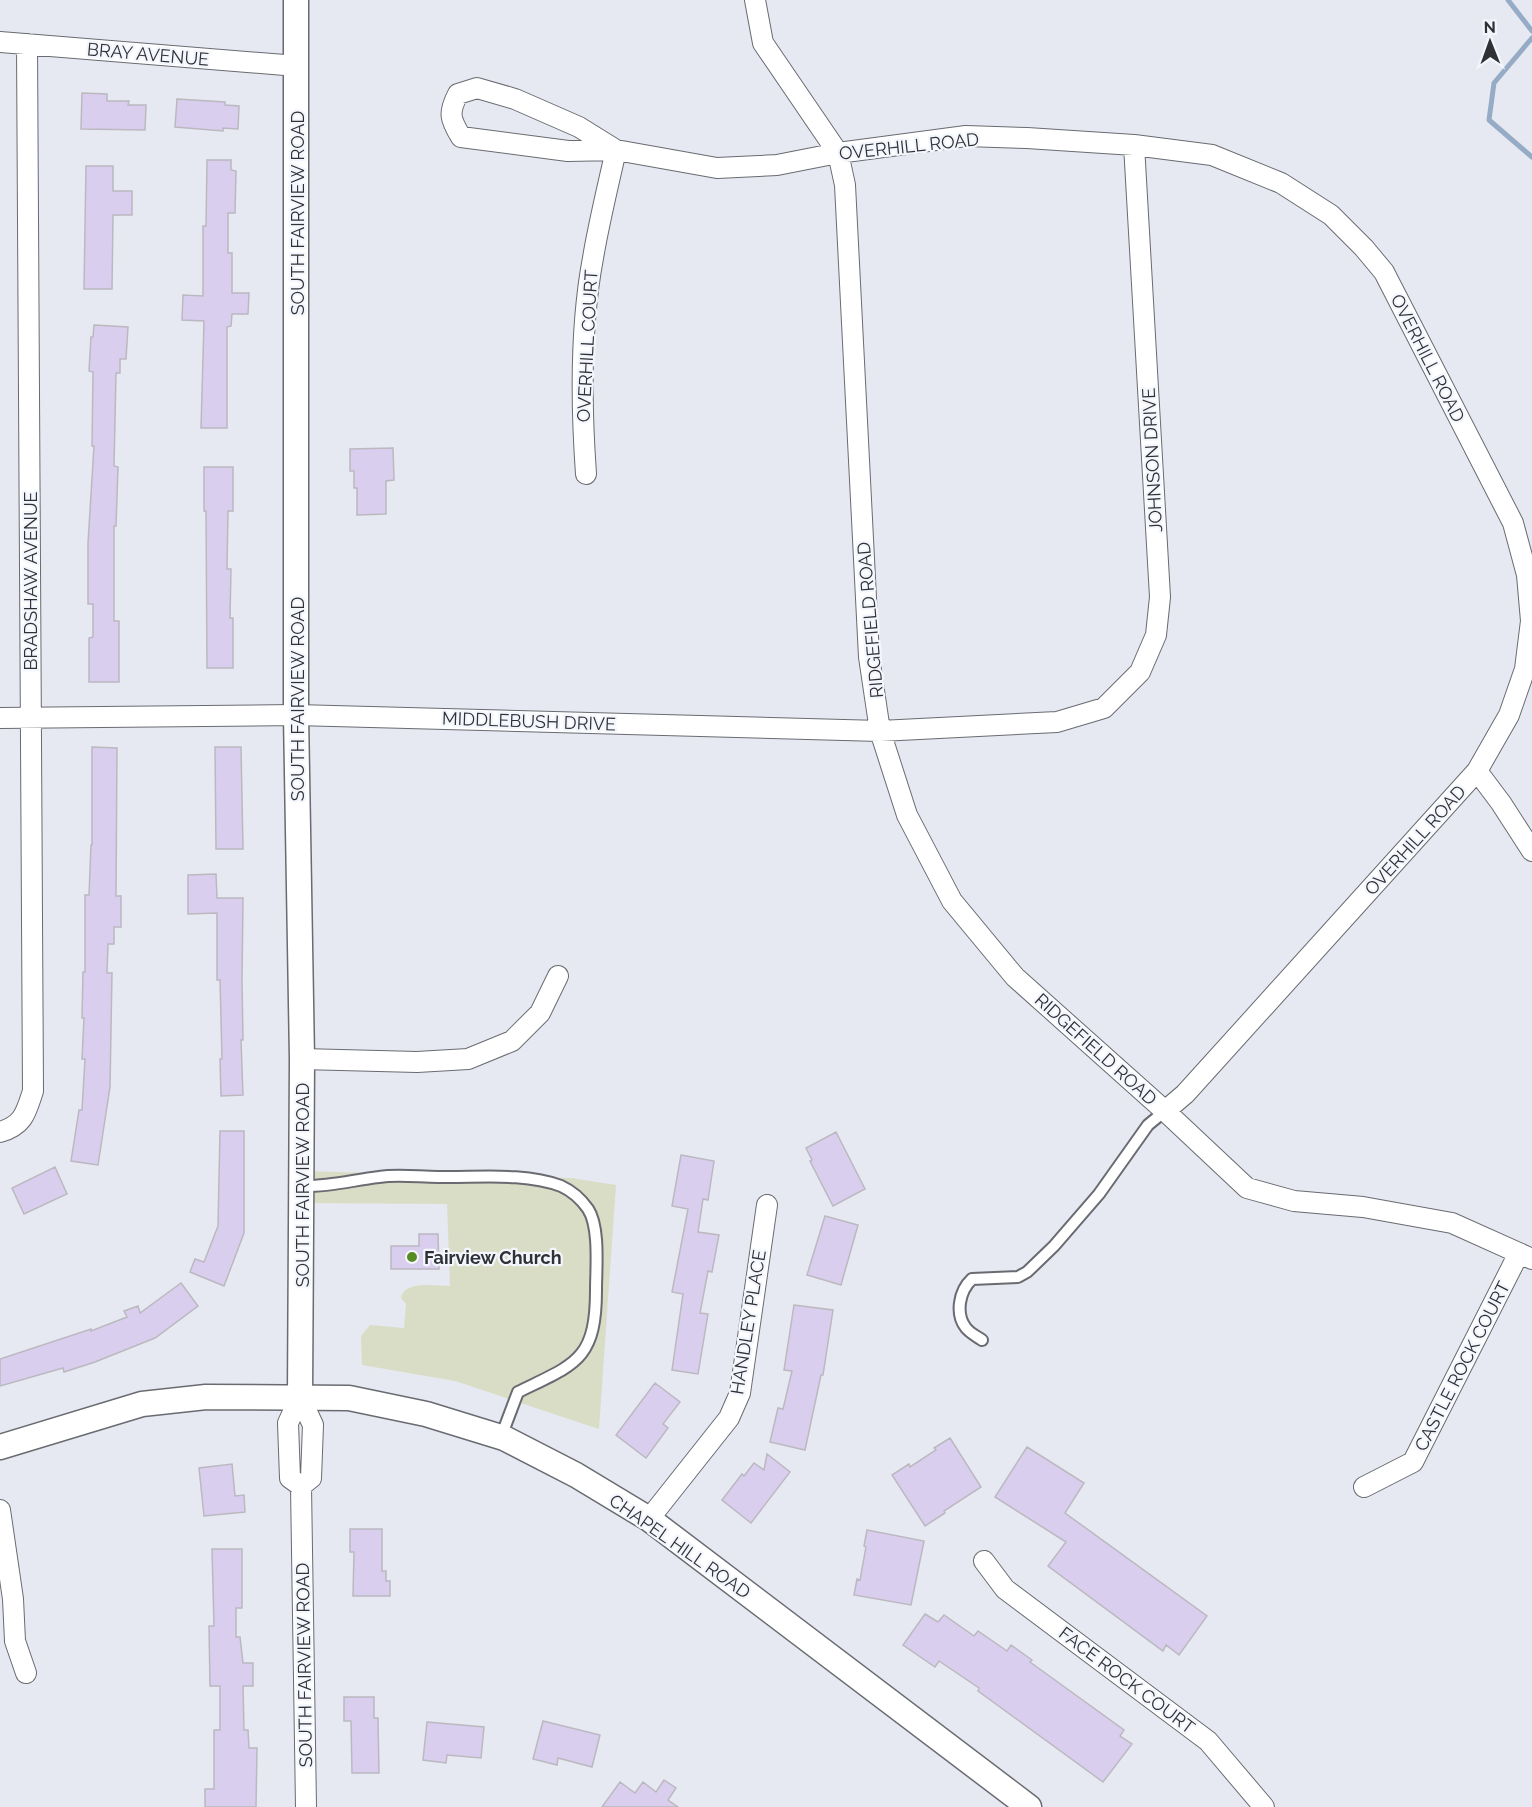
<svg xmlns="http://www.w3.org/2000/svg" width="1532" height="1807" font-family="Raleway,sans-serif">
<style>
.green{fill:#d9ddc5}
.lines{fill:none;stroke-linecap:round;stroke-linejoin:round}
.stream{stroke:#96acc6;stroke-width:5}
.building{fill:#daceee;stroke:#bbb8c0;stroke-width:1.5}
.service-casing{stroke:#696b71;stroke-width:14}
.minor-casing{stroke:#696b71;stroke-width:22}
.tertiary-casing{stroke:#696b71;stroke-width:27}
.service{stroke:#fff;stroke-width:10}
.minor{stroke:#fff;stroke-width:20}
.tertiary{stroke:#fff;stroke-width:24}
.poi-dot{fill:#578b23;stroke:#f4f6fe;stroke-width:2}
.labels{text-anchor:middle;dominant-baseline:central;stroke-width:4.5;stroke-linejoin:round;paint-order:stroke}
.street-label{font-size:18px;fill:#303134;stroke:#f4f6fe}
.poi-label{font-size:18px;font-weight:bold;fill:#303134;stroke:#f4f6fe;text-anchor:start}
</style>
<rect width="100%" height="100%" fill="#e6e9f1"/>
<path class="green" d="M 304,1171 L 571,1178 L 616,1185 L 599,1429 L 455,1381 L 362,1365 L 361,1336 L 370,1325 L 404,1328 L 406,1304 L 401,1298 C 404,1280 437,1286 450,1286 L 447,1204 L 305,1203 Z"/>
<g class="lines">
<path class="stream" d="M 1508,0 L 1532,31
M 1532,38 L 1494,83 L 1489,120 L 1532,157"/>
</g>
<path class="building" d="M 82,93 L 107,94 L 107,101 L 129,101 L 128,105 L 146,105 L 145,130 L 81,129 Z
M 177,99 L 225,102 L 225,105 L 239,106 L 238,129 L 223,128 L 223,131 L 175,127 Z
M 207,160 L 231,160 L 231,170 L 236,171 L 235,213 L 228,213 L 228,253 L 232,253 L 232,293 L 249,293 L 248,314 L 232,314 L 231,326 L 227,327 L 227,428 L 201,428 L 204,321 L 182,320 L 183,295 L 203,296 L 203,226 L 206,226 Z
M 86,166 L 113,166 L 113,191 L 132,191 L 132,215 L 113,215 L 112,289 L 84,289 Z
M 94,325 L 128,327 L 126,359 L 120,359 L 120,373 L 116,373 L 114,466 L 118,467 L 116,526 L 114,526 L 114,621 L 119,621 L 119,682 L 89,682 L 89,638 L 93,637 L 93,604 L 88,604 L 88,543 L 94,446 L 92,446 L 93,372 L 89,371 L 91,337 L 93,337 Z
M 393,448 L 394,480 L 386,481 L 386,514 L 357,515 L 357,488 L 354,488 L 354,471 L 350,471 L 350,449 Z
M 204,467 L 233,467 L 233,511 L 228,511 L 227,569 L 231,569 L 230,618 L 233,618 L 233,668 L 207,668 L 206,511 L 204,511 Z
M 92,747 L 117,748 L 116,896 L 121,896 L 121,927 L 114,927 L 114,944 L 108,944 L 107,973 L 112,973 L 110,1087 L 98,1165 L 71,1161 L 79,1110 L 82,1110 L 85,1059 L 82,1059 L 84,1018 L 82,1018 L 83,972 L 85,972 L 85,895 L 89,895 L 91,845 L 92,845 Z
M 215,747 L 241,747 L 243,849 L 216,849 Z
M 216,874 L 217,898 L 243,898 L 242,980 L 243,1040 L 241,1040 L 243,1095 L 221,1096 L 220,1059 L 222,1059 L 220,980 L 217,980 L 217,913 L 188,914 L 188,875 Z
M 220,1131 L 244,1131 L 244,1233 L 224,1286 L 190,1272 L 195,1259 L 204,1262 L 218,1226 Z
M 836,1132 L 865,1189 L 833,1206 L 810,1161 L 812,1160 L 806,1148 Z
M 681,1155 L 714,1161 L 708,1200 L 703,1199 L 698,1232 L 719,1235 L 712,1272 L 708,1271 L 700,1313 L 708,1314 L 698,1374 L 672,1370 L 683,1294 L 672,1292 L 688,1209 L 672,1206 Z
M 55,1167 L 67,1194 L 24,1214 L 12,1188 Z
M 825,1216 L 858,1225 L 841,1285 L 807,1275 Z
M 419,1234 L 438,1234 L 439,1269 L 391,1269 L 391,1246 L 419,1246 Z
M 181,1283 L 198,1306 L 155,1338 L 95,1362 L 64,1372 L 63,1368 L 0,1386 L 0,1359 L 91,1329 L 91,1331 L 127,1317 L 124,1311 L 138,1306 L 140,1313 Z
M 794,1305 L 833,1310 L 823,1375 L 821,1375 L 805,1450 L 770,1442 L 778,1408 L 783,1409 L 792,1371 L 784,1370 Z
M 655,1383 L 680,1402 L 663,1424 L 668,1428 L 646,1458 L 616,1435 Z
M 950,1438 L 981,1487 L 944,1511 L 945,1513 L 925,1526 L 892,1475 L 909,1464 L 910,1467 L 936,1450 L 934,1448 Z
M 1027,1447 L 1084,1483 L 1065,1513 L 1207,1616 L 1179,1655 L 1166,1645 L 1163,1651 L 1048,1566 L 1066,1542 L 995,1497 Z
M 767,1454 L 790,1472 L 751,1523 L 722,1500 L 742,1474 L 744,1476 L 754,1463 L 764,1470 Z
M 232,1464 L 235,1496 L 244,1495 L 245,1512 L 204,1516 L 199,1468 Z
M 350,1529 L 382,1529 L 382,1571 L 386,1571 L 386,1581 L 390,1581 L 390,1596 L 353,1596 L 354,1552 L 350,1552 Z
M 867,1530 L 924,1541 L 911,1605 L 854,1595 L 857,1579 L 860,1580 L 866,1547 L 864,1546 Z
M 212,1549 L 242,1549 L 242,1608 L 236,1608 L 236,1637 L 240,1637 L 243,1663 L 253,1663 L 253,1686 L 243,1686 L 244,1730 L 248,1730 L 249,1748 L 257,1748 L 256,1807 L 205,1807 L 205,1789 L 214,1789 L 214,1730 L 220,1730 L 220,1686 L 210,1686 L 209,1626 L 214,1626 Z
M 925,1614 L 938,1622 L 944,1615 L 974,1636 L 978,1631 L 1007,1651 L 1011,1645 L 1032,1660 L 1030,1662 L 1124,1730 L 1120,1736 L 1132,1744 L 1103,1782 L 978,1691 L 979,1688 L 939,1661 L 935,1667 L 903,1645 Z
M 344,1697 L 374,1697 L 374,1718 L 378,1718 L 379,1773 L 352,1773 L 351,1721 L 344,1721 Z
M 543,1721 L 600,1735 L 592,1767 L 558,1758 L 557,1765 L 533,1759 Z
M 427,1722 L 484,1727 L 481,1758 L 447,1755 L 446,1763 L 423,1760 Z
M 664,1780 L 676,1788 L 668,1800 L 678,1807 L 602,1807 L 620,1782 L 635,1793 L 643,1782 L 656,1792 Z"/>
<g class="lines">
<g class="service-casing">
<path id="service" d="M 302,1186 C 328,1187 353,1180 379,1177 C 398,1174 419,1177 438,1177 C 477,1178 523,1172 561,1186 C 572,1191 581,1199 588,1209 C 600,1227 596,1269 596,1290 C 596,1361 575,1364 518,1392 L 501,1437
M 982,1340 C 976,1336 970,1333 966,1328 C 955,1314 959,1291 972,1279 L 1018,1277 L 1027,1272 L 1054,1246 L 1099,1194 L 1148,1125 L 1165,1111"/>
</g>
<g class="minor-casing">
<path id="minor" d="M 755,0 L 763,43 L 838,153 L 845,185 L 869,657 L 880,731 L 907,815 L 952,901 L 1015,977 L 1165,1111 L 1247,1188 L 1294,1201 L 1363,1207 L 1452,1223 L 1532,1259
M 0,42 L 297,66
M 586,474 C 581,404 580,327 593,258 C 599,222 608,186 616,150 L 579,127 L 515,99 L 477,88 L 458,94 C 448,113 450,119 461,137 L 568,151 L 616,150 L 717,168 L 777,165 L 838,153 L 966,136 L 1027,138 L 1134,145 L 1212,155 L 1281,183 L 1331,215 L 1364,248 L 1384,272 L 1513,523 L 1527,575 L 1531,621 L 1525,669 L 1509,715 L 1477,771 L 1185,1094 L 1165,1111
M 0,718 L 296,715 L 880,731 L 1057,722 L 1104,708 L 1140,672 L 1156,635 L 1160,597 L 1134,145
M 1477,771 L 1501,803 L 1532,851
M 302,1059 L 417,1062 L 468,1059 L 512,1041 L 540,1013 L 558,976
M 0,1132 C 24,1125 26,1112 33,1091 L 27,44
M 300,1397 L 288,1423 L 290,1478 L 301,1486
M 300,1397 L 313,1425 L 311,1478 L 301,1486
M 301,1486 L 306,1807
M 1364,1487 L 1413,1462 L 1519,1253
M 0,1510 L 13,1599 L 15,1641 L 26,1673
M 649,1519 L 729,1418 L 740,1393 L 767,1205
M 984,1561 L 1005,1589 L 1208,1741 L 1264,1807"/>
</g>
<g class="tertiary-casing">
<path id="tertiary" d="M 296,0 L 296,715 L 302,1059 L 300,1397
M 0,1447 L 142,1404 L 206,1397 L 349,1398 L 426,1414 L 504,1438 L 576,1475 L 649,1519 L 1029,1807"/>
</g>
<use href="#service" class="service"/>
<use href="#minor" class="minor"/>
<use href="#tertiary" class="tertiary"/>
</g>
<circle class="poi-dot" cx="412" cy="1257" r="6"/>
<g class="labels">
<g class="street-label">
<text transform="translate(148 54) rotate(5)">BRAY AVENUE</text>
<text transform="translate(909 146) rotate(-6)">OVERHILL ROAD</text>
<text transform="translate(297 213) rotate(-90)">SOUTH FAIRVIEW ROAD</text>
<text transform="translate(587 346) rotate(-87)">OVERHILL COURT</text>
<text transform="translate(1428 358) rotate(63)">OVERHILL ROAD</text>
<text transform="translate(1152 460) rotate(-93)">JOHNSON DRIVE</text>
<text transform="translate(30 581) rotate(-90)">BRADSHAW AVENUE</text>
<text transform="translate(870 620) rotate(-95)">RIDGEFIELD ROAD</text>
<text transform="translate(297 699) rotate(-90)">SOUTH FAIRVIEW ROAD</text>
<text transform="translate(529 721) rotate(2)">MIDDLEBUSH DRIVE</text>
<text transform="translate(1415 840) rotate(-48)">OVERHILL ROAD</text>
<text transform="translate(1096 1049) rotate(42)">RIDGEFIELD ROAD</text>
<text transform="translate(302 1185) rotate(-90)">SOUTH FAIRVIEW ROAD</text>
<text transform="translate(748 1322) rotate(-81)">HANDLEY PLACE</text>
<text transform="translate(1462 1366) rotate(-63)">CASTLE ROCK COURT</text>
<text transform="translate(680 1546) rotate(35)">CHAPEL HILL ROAD</text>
<text transform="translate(304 1665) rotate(-91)">SOUTH FAIRVIEW ROAD</text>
<text transform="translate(1127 1680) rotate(37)">FACE ROCK COURT</text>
</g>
<g class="poi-label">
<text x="424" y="1257">Fairview Church</text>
</g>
</g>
<g transform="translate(1490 42) rotate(359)" stroke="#f4f6fe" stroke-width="4.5" paint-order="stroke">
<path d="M0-4.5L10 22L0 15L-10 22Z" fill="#303134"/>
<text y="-9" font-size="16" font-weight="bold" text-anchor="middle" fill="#303134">N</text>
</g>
</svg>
